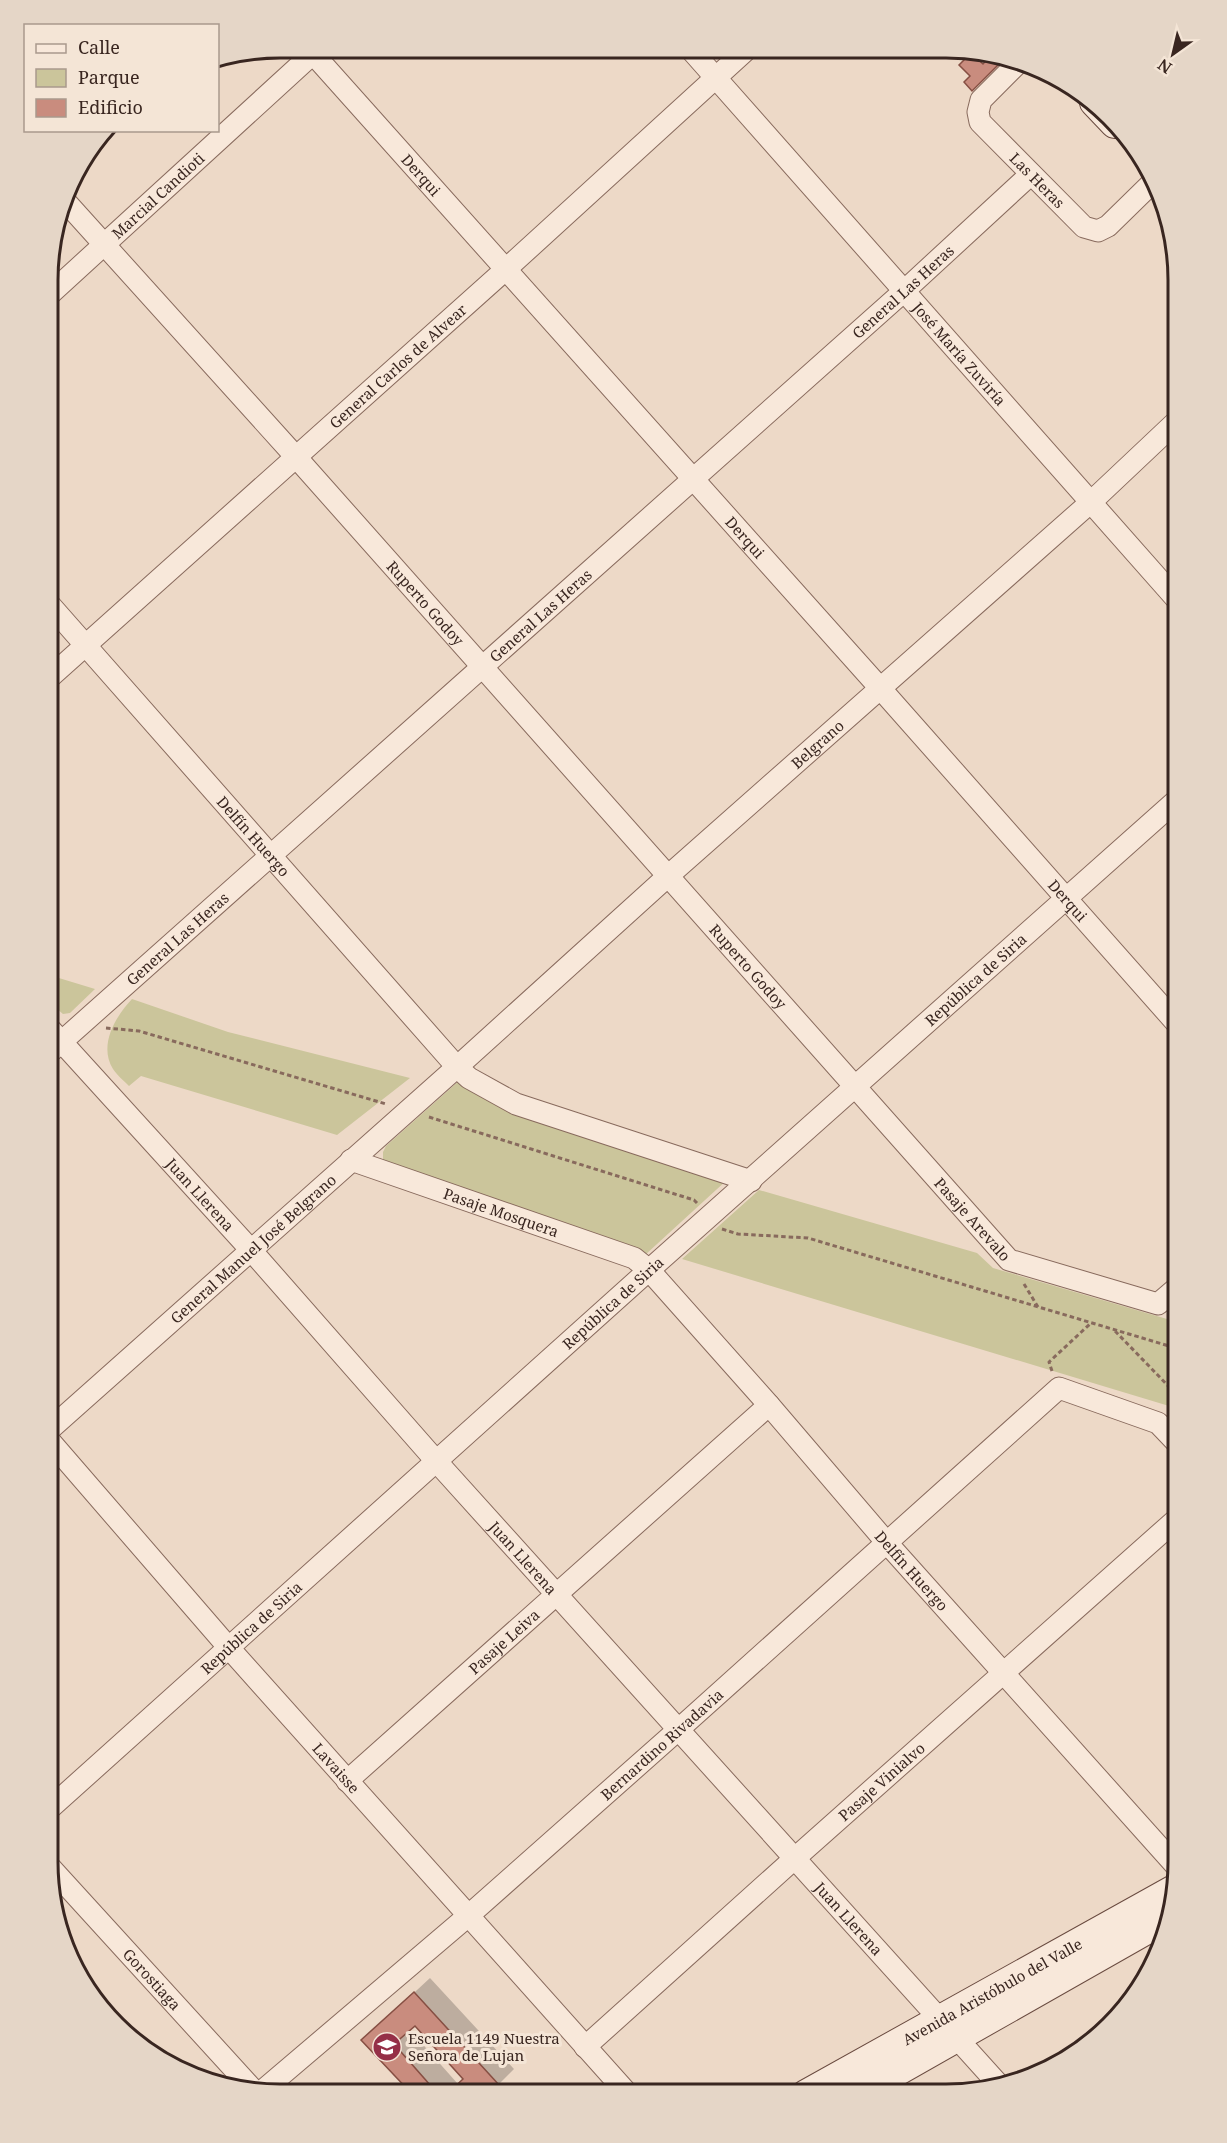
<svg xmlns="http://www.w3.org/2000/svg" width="1227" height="2143" font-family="'Noto Serif',serif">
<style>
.green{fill:#cbc59b}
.shadow{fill:#0003;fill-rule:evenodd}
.building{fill:#c98c7e;stroke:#864f43;stroke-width:1.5}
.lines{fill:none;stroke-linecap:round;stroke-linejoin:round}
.minor-casing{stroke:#886a5d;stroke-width:23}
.secondary-casing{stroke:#6a4b40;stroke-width:32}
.path{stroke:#886a5d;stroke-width:3;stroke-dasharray:4.5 3;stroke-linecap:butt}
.minor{stroke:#f8e8da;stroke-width:21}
.secondary{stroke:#f8e8da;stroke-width:30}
.labels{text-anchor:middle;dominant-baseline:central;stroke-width:6;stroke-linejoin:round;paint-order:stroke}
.street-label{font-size:15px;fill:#392620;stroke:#f4e5d6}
.poi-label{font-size:15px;fill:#392620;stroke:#f4e5d6;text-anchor:start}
.rim{fill:none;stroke:#392620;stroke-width:3}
</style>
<rect width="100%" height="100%" fill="#edd9c7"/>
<path class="green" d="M 49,975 L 95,989 L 70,1013 L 63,1014 L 49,1002 Z
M 132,999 L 228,1032 L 410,1078 L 337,1135 L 141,1076 L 129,1086 C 124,1081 117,1075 113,1069 C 98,1045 116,1016 132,999 Z
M 460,1080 L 728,1179 L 645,1255 L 383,1160 L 383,1152 L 386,1146 Z
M 759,1190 L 977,1253 L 993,1268 L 1167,1319 L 1178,1312 L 1179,1409 L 682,1259 Z"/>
<path class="shadow" d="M 973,52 L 988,52 L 992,56 L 995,54 L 1004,57 L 973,76 L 961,65 Z
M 430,1978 L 514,2069 L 489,2094 L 413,2093 L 363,2040 ZM 415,2024 L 464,2079 L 458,2084 L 409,2029 Z"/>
<path class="building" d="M 971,53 L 983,64 L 993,53 L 1006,57 L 972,91 L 964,82 L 970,76 L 959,65 Z
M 414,1992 L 500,2086 L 492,2094 L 447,2094 L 463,2079 L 415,2026 L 394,2044 L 438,2094 L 411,2093 L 361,2040 Z"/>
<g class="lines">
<g class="minor-casing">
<g id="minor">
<path id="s1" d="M 308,48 L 880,688 L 1179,1026"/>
<path id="s2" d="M 692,51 L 1179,602"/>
<path id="s3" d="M 1019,62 L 981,100 L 978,112 L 980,122 L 1084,227 L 1098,231 L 1108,226 L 1154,181"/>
<path id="s4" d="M 65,201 L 296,457 L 1009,1260 L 1158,1304 L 1179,1286"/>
<path id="s5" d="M 50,294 L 319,48"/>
<path id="s6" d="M 50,605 L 457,1067 L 469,1078 L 516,1104 L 751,1181"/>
<path id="s7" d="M 49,678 L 505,270 L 745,51"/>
<path id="s8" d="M 49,1028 L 250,1249 L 437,1462 L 1000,2086"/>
<path id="s9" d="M 49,1053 L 903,292 L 1031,174"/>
<path id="s10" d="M 351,1160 L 634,1258 L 649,1270 L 769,1405 L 887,1543 L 1178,1868"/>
<path id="s11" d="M 49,1430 L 457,1067 L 668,876 L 1091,502 L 1179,419"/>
<path id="s12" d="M 49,1440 L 229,1648 L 628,2094"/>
<path id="s13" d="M 347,1781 L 769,1405"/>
<path id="s14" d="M 48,1810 L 649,1270 L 1179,798"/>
<path id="s15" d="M 49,1866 L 256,2093"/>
<path id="s16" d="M 585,2047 L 794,1859 L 1179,1517"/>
<path id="s17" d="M 260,2093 L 468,1916 L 679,1729 L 1059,1388 L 1158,1423 L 1179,1445"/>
</g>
</g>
<g class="secondary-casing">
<g id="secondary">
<path d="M 1095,102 L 1115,123"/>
<path id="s18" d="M 806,2095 L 1176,1889"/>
<path d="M 854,2095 L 1171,1915"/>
</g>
</g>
<path class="path" d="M 106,1028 L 139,1031 L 386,1104
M 429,1117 L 694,1200 L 697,1203
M 722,1229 L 738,1234 L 808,1238 L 1179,1349
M 1024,1284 L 1038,1307
M 1115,1331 L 1179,1397
M 1052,1371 L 1049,1362 L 1091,1323"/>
<use href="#minor" class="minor"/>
<use href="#secondary" class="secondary"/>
</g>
<defs>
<g id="school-disc" transform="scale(1.5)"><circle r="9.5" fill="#952f47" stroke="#f4e5d6"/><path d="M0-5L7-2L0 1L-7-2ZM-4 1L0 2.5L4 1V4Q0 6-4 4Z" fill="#fff"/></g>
</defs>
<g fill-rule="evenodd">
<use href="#school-disc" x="387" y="2047"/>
</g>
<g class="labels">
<g class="street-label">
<text stroke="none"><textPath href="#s1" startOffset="170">Derqui</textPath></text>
<text stroke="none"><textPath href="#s3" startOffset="158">Las Heras</textPath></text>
<text stroke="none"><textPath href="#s5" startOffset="146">Marcial Candioti</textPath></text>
<text stroke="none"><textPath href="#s9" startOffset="1144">General Las Heras</textPath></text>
<text stroke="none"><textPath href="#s2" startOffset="404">José María Zuviría</textPath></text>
<text stroke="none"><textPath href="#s7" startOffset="468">General Carlos de Alvear</textPath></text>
<text stroke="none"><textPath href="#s1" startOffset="656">Derqui</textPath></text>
<text stroke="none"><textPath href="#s4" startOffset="540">Ruperto Godoy</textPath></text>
<text stroke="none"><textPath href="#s9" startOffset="658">General Las Heras</textPath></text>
<text stroke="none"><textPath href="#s11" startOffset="1030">Belgrano</textPath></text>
<text stroke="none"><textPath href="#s6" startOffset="308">Delfín Huergo</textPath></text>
<text stroke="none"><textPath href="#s1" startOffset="1142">Derqui</textPath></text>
<text stroke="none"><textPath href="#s9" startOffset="172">General Las Heras</textPath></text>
<text stroke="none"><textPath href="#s4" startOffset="1026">Ruperto Godoy</textPath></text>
<text stroke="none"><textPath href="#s14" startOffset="1245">República de Siria</textPath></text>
<text stroke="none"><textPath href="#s8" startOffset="225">Juan Llerena</textPath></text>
<text stroke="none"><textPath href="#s10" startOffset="159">Pasaje Mosquera</textPath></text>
<text stroke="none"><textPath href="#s4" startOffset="1364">Pasaje Arevalo</textPath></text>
<text stroke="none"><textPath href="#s11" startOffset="273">General Manuel José Belgrano</textPath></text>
<text stroke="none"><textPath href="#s14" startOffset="759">República de Siria</textPath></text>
<text stroke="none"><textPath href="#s8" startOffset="711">Juan Llerena</textPath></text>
<text stroke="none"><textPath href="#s10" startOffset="718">Delfín Huergo</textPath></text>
<text stroke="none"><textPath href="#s14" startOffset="273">República de Siria</textPath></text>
<text stroke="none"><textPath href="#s13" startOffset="210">Pasaje Leiva</textPath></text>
<text stroke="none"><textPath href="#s17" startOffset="532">Bernardino Rivadavia</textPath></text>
<text stroke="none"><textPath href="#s12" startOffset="436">Lavaisse</textPath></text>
<text stroke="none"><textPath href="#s16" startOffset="398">Pasaje Vinialvo</textPath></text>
<text stroke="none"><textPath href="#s8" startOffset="1197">Juan Llerena</textPath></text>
<text stroke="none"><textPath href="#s15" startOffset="153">Gorostiaga</textPath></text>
<text stroke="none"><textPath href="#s18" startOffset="213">Avenida Aristóbulo del Valle</textPath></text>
</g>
<g class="poi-label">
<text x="408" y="2038">Escuela 1149 Nuestra<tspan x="408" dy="17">Señora de Lujan</tspan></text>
</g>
</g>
<path d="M0 0H1227V2143H0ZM280 58H946A222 222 0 0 1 1168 280V1862A222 222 0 0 1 946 2084H280A222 222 0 0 1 58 1862V280A222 222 0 0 1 280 58Z" fill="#e5d6c7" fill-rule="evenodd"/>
<path class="rim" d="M280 58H946A222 222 0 0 1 1168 280V1862A222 222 0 0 1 946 2084H280A222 222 0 0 1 58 1862V280A222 222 0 0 1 280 58Z"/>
<rect x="24" y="24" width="195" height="108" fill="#f4e5d6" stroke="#a9998d" stroke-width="1.5"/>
<rect x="36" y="44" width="30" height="9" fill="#f8e8da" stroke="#a9998d" stroke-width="1.5"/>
<text x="78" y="54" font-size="18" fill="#392620">Calle</text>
<rect x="36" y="69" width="30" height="18" fill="#cbc59b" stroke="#a9998d" stroke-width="1.5"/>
<text x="78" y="84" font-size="18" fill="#392620">Parque</text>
<rect x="36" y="99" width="30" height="18" fill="#c98c7e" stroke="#a9998d" stroke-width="1.5"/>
<text x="78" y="114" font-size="18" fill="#392620">Edificio</text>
<g transform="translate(1173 54) rotate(214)" stroke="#f4e5d6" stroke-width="4.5" paint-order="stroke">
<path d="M0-4.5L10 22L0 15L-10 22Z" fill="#392620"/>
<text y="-9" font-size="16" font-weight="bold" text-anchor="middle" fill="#392620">N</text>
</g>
</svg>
